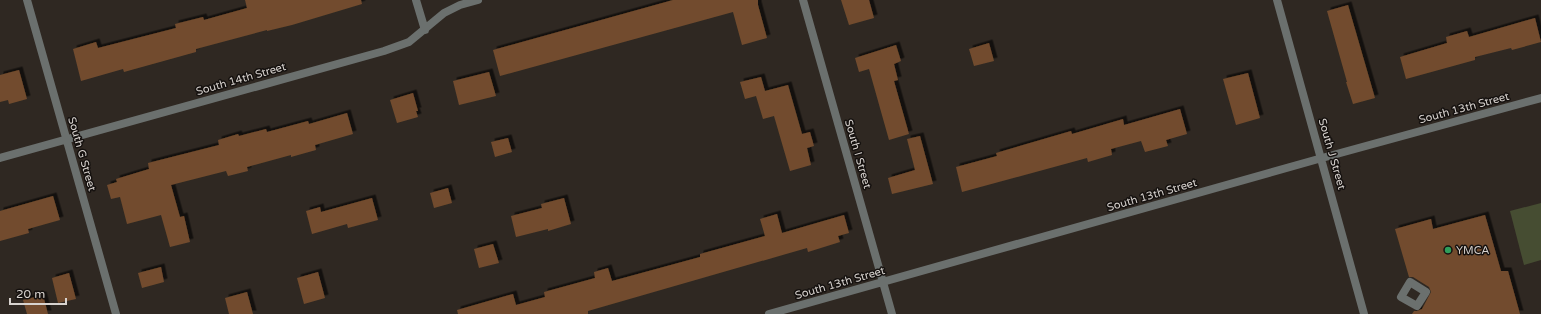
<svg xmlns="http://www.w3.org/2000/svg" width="1541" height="314" font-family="'Varela Round',sans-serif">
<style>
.green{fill:#464d32}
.building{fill:#724c2d;filter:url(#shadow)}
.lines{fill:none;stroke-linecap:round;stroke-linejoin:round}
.pedestrian{stroke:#6b706e;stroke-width:8}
.minor{stroke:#6b706e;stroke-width:8}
.leisure-dot{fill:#2e9e5b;stroke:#15110f;stroke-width:1.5}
.labels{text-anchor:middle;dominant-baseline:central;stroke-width:3;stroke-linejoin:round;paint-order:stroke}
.street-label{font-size:11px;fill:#d8d3cf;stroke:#15110f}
.poi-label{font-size:11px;fill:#d8d3cf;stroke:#15110f;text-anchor:start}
</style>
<defs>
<filter id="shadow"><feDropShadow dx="3.5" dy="-3.5" stdDeviation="0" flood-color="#0009"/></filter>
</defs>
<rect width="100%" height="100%" fill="#2f2822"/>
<path class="green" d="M 1541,203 L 1541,260 L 1524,265 L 1510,211 Z"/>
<path class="building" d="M 245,0 L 361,0 L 362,4 L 292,25 L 267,31 L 267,30 L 196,49 L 196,52 L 124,72 L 123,69 L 81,81 L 73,49 L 96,42 L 98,48 L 176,28 L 175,24 L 203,17 L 204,20 L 247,8 Z
M 673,0 L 758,0 L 758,5 L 767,38 L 742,45 L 733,12 L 500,76 L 493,50 Z
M 841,0 L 869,0 L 874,18 L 849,25 Z
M 1348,5 L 1375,98 L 1353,104 L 1346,82 L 1347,82 L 1327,11 Z
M 1535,18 L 1541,42 L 1512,50 L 1511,48 L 1475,57 L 1475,60 L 1406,79 L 1400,57 L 1447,43 L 1446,37 L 1467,31 L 1469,37 Z
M 989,43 L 994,61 L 974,66 L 969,49 Z
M 896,45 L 901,61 L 894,64 L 898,80 L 894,81 L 909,134 L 889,140 L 869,69 L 859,72 L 855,58 Z
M 19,70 L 27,99 L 9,104 L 8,100 L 0,102 L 0,75 Z
M 489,72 L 496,96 L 459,105 L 453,81 Z
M 1248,73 L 1260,118 L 1236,125 L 1223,79 Z
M 761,77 L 765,91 L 788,85 L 802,134 L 810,132 L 814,146 L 807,148 L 811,165 L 790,171 L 774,116 L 763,119 L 756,96 L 745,99 L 740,82 Z
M 413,93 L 418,111 L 416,111 L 418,117 L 397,123 L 390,100 Z
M 1180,109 L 1187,134 L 1166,140 L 1168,146 L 1145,152 L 1141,141 L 1111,149 L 1112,155 L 1088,162 L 1087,158 L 962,192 L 956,167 L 997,156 L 996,153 L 1071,131 L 1072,134 L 1123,119 L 1124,125 Z
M 347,113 L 353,134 L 315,145 L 316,150 L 291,157 L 291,155 L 247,167 L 248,171 L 228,176 L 226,171 L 171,185 L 180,217 L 184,216 L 190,242 L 170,247 L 161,215 L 127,224 L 120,197 L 111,199 L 107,185 L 117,182 L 116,179 L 149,169 L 148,163 L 219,145 L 218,140 L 238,134 L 239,136 L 266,129 L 267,132 L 308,121 L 309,124 Z
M 920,136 L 933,184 L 892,194 L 888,178 L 915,170 L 907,139 Z
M 508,138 L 512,152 L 495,157 L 491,142 Z
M 448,188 L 452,203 L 434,208 L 430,193 Z
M 53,196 L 60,220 L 28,229 L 29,233 L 0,241 L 0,211 Z
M 372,198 L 378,220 L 348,228 L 347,224 L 312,234 L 306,211 L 320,207 L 321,212 Z
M 564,198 L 571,224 L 548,231 L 548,229 L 516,237 L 511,216 L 542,208 L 541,204 Z
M 777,214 L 782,233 L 844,215 L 849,233 L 838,236 L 840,242 L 808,252 L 807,248 L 588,311 L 588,314 L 458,314 L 457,310 L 513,294 L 516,305 L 545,297 L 544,292 L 595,278 L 594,272 L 608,268 L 612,281 L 700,257 L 700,254 L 765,236 L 760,219 Z
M 1485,215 L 1501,271 L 1508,271 L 1520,314 L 1412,314 L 1414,311 L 1417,311 L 1422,309 L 1431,292 L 1429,287 L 1413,277 L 1409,277 L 1395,229 L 1431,219 L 1433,229 Z
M 493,244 L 499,263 L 479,268 L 474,249 Z
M 161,267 L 164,282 L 142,288 L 138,273 Z
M 318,272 L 325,298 L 304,304 L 297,278 Z
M 69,273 L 76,299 L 58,303 L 52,278 Z
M 247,292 L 253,314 L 229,314 L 225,298 Z
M 43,295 L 48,314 L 27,314 L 23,300 Z"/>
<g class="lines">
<path class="pedestrian" d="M 1410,282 L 1426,292 L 1417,306 L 1401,297 Z"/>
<path class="minor" d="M 27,0 L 116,314
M 416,0 L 425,30
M 803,0 L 892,314
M 1277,0 L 1364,314
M 0,158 L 384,51 L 409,42 L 444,13 L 460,5 L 478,0
M 769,314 L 1322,158 L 1541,98"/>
</g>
<circle class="leisure-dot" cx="1448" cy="250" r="4"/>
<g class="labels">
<g class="street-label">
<text transform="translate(241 79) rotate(-16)">South 14th Street</text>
<text transform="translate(1464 108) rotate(-15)">South 13th Street</text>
<text transform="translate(82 154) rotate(74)">South G Street</text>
<text transform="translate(858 154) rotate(74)">South I Street</text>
<text transform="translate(1332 154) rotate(74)">South J Street</text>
<text transform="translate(1152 195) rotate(-16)">South 13th Street</text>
<text transform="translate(840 283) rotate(-16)">South 13th Street</text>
</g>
<g class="poi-label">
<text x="1456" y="250">YMCA</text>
</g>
</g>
<path d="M10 298v6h56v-6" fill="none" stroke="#d8d3cf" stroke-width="2"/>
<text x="16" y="298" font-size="12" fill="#d8d3cf" stroke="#15110f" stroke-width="3" paint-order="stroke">20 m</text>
</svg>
